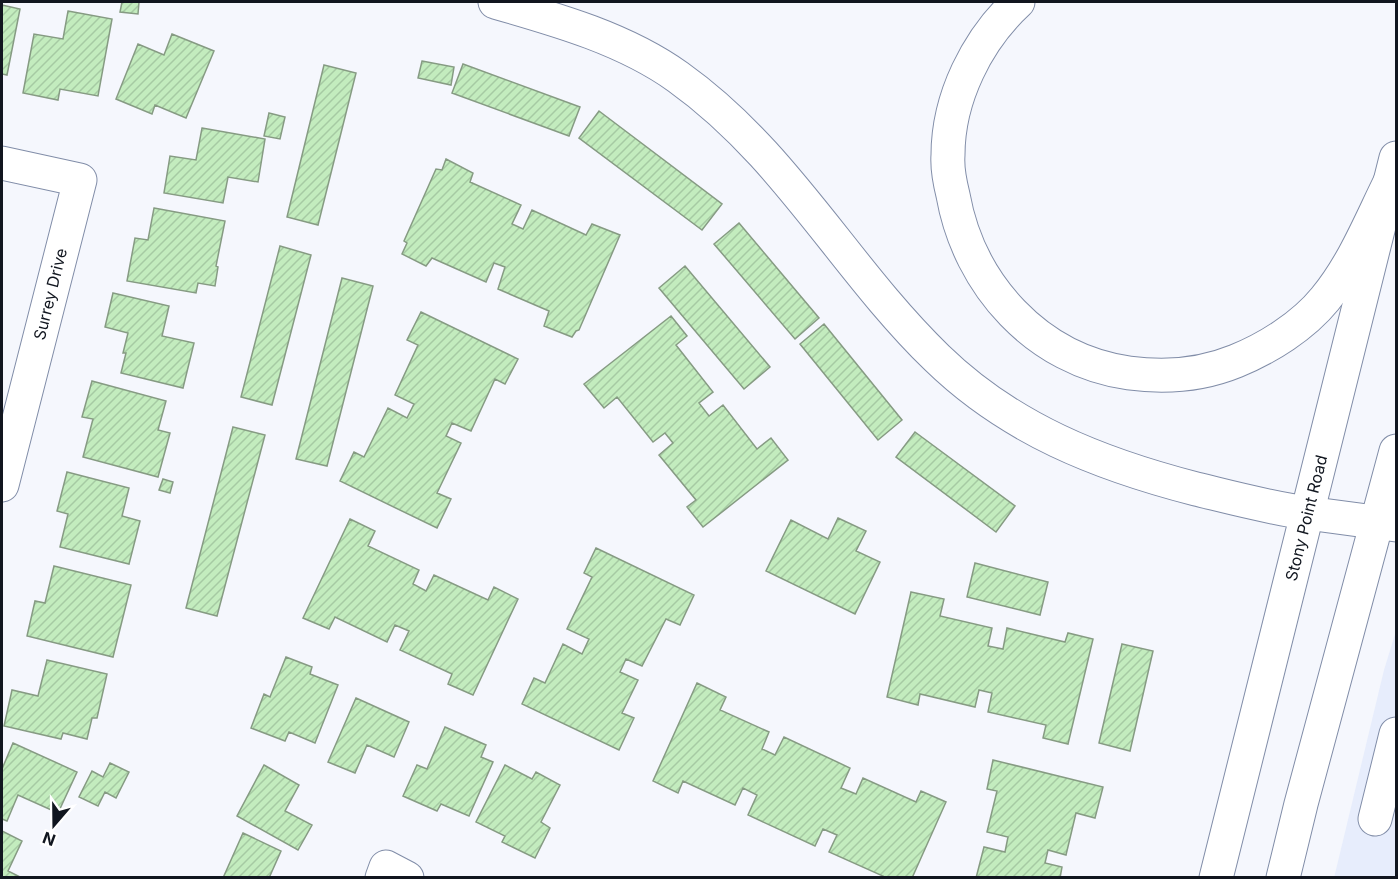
<svg xmlns="http://www.w3.org/2000/svg" width="1398" height="879" font-family="Inter,sans-serif">
<style>
.built{fill:#e7edfc}
.building{fill:url(#building-hatch);stroke:#869b83;stroke-width:1.5}
.lines{fill:none;stroke-linecap:round;stroke-linejoin:round}
.minor-casing{stroke:#818da8;stroke-width:35}
.major-casing{stroke:#818da8;stroke-width:35}
.highway-casing{stroke:#818da8;stroke-width:35}
.minor{stroke:#fff;stroke-width:33}
.major{stroke:#fff;stroke-width:33}
.highway{stroke:#fff;stroke-width:33}
.labels{text-anchor:middle;dominant-baseline:central;stroke-width:4.5;stroke-linejoin:round;paint-order:stroke}
.street-label{font-size:16px;fill:#11161f;stroke:#fff}
</style>
<defs>
<pattern id="building-hatch" width="6" height="6" patternUnits="userSpaceOnUse" patternTransform="scale(1.5)"><rect width="6" height="6" fill="#c3ecbe"/><path d="M-1 1l2-2M0 6l6-6M5 7l2-2" fill="none" stroke="#a6caa3"/></pattern>
</defs>
<rect width="100%" height="100%" fill="#f5f7fd"/>
<path class="built" d="M 1396,631 L 1396,877 L 1334,878 L 1384,670 Z"/>
<path class="building" d="M 122,2 L 139,2 L 138,14 L 120,12 Z
M 2,5 L 20,9 L 7,75 L 2,74 Z
M 68,11 L 112,19 L 98,96 L 60,89 L 58,100 L 23,93 L 34,34 L 63,39 Z
M 172,34 L 214,51 L 186,118 L 155,105 L 152,114 L 116,99 L 138,44 L 164,55 Z
M 422,61 L 454,67 L 451,85 L 418,78 Z
M 463,64 L 580,107 L 569,136 L 452,93 Z
M 324,65 L 356,73 L 318,225 L 287,217 Z
M 599,111 L 722,204 L 702,230 L 579,138 Z
M 269,113 L 285,117 L 280,139 L 264,136 Z
M 202,128 L 265,139 L 258,182 L 228,177 L 223,203 L 164,193 L 170,156 L 196,160 Z
M 446,159 L 473,173 L 470,182 L 521,205 L 512,224 L 523,229 L 532,210 L 586,235 L 592,224 L 620,235 L 579,330 L 576,331 L 572,337 L 544,326 L 549,311 L 498,289 L 505,267 L 494,263 L 486,282 L 432,258 L 426,266 L 402,254 L 407,243 L 404,241 L 436,169 L 442,170 Z
M 154,208 L 225,221 L 216,266 L 218,267 L 215,286 L 198,283 L 196,293 L 127,281 L 135,238 L 148,240 Z
M 739,223 L 819,318 L 795,339 L 714,244 Z
M 280,246 L 311,255 L 272,405 L 241,397 Z
M 685,266 L 770,367 L 744,389 L 659,288 Z
M 342,278 L 373,286 L 327,466 L 296,459 Z
M 113,293 L 169,306 L 162,336 L 194,343 L 183,388 L 121,373 L 126,353 L 123,353 L 128,333 L 105,327 Z
M 421,312 L 518,359 L 505,384 L 495,379 L 471,431 L 452,423 L 446,436 L 461,443 L 437,493 L 451,499 L 437,528 L 340,481 L 354,452 L 364,457 L 388,408 L 407,418 L 414,404 L 395,395 L 418,345 L 407,340 Z
M 671,316 L 687,336 L 676,345 L 713,392 L 699,403 L 709,416 L 723,405 L 757,449 L 771,438 L 788,460 L 703,527 L 687,507 L 696,500 L 659,455 L 673,443 L 665,433 L 653,442 L 617,397 L 604,408 L 584,384 Z
M 824,324 L 902,420 L 878,440 L 800,344 Z
M 92,381 L 166,401 L 158,430 L 170,433 L 158,477 L 83,457 L 93,419 L 82,417 Z
M 233,427 L 265,435 L 217,616 L 186,608 Z
M 915,432 L 1015,506 L 996,532 L 896,457 Z
M 67,472 L 129,488 L 122,516 L 140,521 L 129,564 L 60,547 L 68,514 L 57,511 Z
M 163,479 L 173,482 L 170,493 L 159,490 Z
M 838,518 L 866,531 L 856,551 L 880,562 L 855,614 L 766,571 L 791,520 L 828,539 Z
M 350,519 L 375,531 L 368,546 L 419,570 L 413,584 L 426,591 L 434,575 L 488,600 L 494,587 L 518,599 L 473,695 L 448,684 L 452,674 L 400,650 L 409,631 L 395,625 L 387,642 L 335,617 L 329,629 L 303,618 Z
M 596,548 L 694,595 L 680,625 L 666,619 L 642,666 L 626,659 L 620,672 L 638,680 L 622,713 L 634,718 L 619,750 L 522,704 L 534,678 L 545,683 L 563,644 L 582,654 L 589,639 L 567,629 L 592,577 L 584,573 Z
M 975,563 L 1048,582 L 1040,615 L 967,597 Z
M 54,566 L 131,585 L 113,657 L 27,636 L 35,601 L 45,603 Z
M 911,592 L 944,599 L 940,616 L 992,628 L 988,646 L 1003,649 L 1007,628 L 1065,642 L 1068,633 L 1093,639 L 1068,744 L 1043,738 L 1046,725 L 988,712 L 992,693 L 979,690 L 975,707 L 920,694 L 918,705 L 887,697 Z
M 1122,644 L 1153,651 L 1130,751 L 1099,743 Z
M 286,657 L 312,667 L 310,674 L 338,685 L 315,743 L 289,732 L 285,741 L 251,728 L 264,694 L 270,697 Z
M 47,660 L 107,674 L 97,718 L 92,718 L 87,739 L 63,733 L 61,739 L 4,726 L 12,690 L 38,696 Z
M 697,683 L 726,697 L 720,710 L 769,732 L 762,749 L 775,755 L 784,737 L 850,768 L 841,788 L 856,794 L 863,778 L 916,802 L 921,791 L 946,802 L 912,878 L 882,878 L 883,876 L 829,852 L 837,835 L 823,829 L 815,846 L 748,815 L 757,795 L 743,788 L 735,805 L 683,781 L 678,793 L 653,781 Z
M 356,698 L 409,722 L 394,757 L 367,745 L 355,773 L 328,762 Z
M 445,727 L 486,745 L 481,757 L 493,762 L 469,816 L 441,804 L 437,811 L 403,796 L 417,765 L 427,769 Z
M 13,743 L 77,772 L 58,813 L 18,795 L 7,821 L 2,819 L 2,769 Z
M 993,760 L 1103,787 L 1095,818 L 1076,813 L 1066,855 L 1048,850 L 1045,863 L 1062,867 L 1060,878 L 976,878 L 984,847 L 1005,852 L 1008,837 L 987,832 L 997,791 L 987,789 Z
M 110,763 L 129,772 L 116,798 L 105,792 L 98,806 L 79,797 L 92,771 L 103,777 Z
M 264,765 L 299,785 L 285,811 L 312,825 L 298,850 L 237,816 Z
M 505,765 L 532,779 L 536,772 L 560,785 L 541,822 L 550,828 L 535,858 L 502,842 L 505,836 L 476,822 Z
M 2,831 L 22,841 L 8,871 L 22,878 L 2,878 Z
M 243,833 L 281,851 L 269,878 L 223,878 Z"/>
<g class="lines">
<g class="minor-casing">
<path id="minor" d="M 2,163 L 80,180 L 2,485
M 1307,513 L 1396,525
M 1375,819 L 1396,734
M 382,878 L 386,867 L 407,878"/>
</g>
<g class="major-casing">
<path id="major" d="M 1216,878 L 1396,158
M 1283,878 L 1301,804 L 1396,451"/>
</g>
<g class="highway-casing">
<path id="highway" d="M 495,2 C 558,20 625,39 678,77 C 786,154 844,268 937,358 C 1010,429 1099,464 1196,489 C 1233,498 1270,508 1307,513
M 1018,2 C 977,40 948,98 948,155 C 947,168 950,183 953,195 C 969,285 1037,360 1129,373 C 1166,378 1202,375 1236,361 C 1268,348 1303,326 1325,299 C 1354,264 1371,220 1391,180"/>
</g>
<use href="#minor" class="minor"/>
<use href="#major" class="major"/>
<use href="#highway" class="highway"/>
</g>
<g class="labels">
<g class="street-label">
<text transform="translate(50 294) rotate(-76)">Surrey Drive</text>
<text transform="translate(1306 518) rotate(-76)">Stony Point Road</text>
</g>
</g>
<rect width="1398" height="879" fill="none" stroke="#11161f" stroke-width="6"/>
<g transform="translate(54 825) rotate(200)" stroke="#ffffff" stroke-width="4.5" paint-order="stroke">
<path d="M0-4.5L10 22L0 15L-10 22Z" fill="#11161f"/>
<text y="-9" font-size="16" font-weight="bold" text-anchor="middle" fill="#11161f">N</text>
</g>
</svg>
